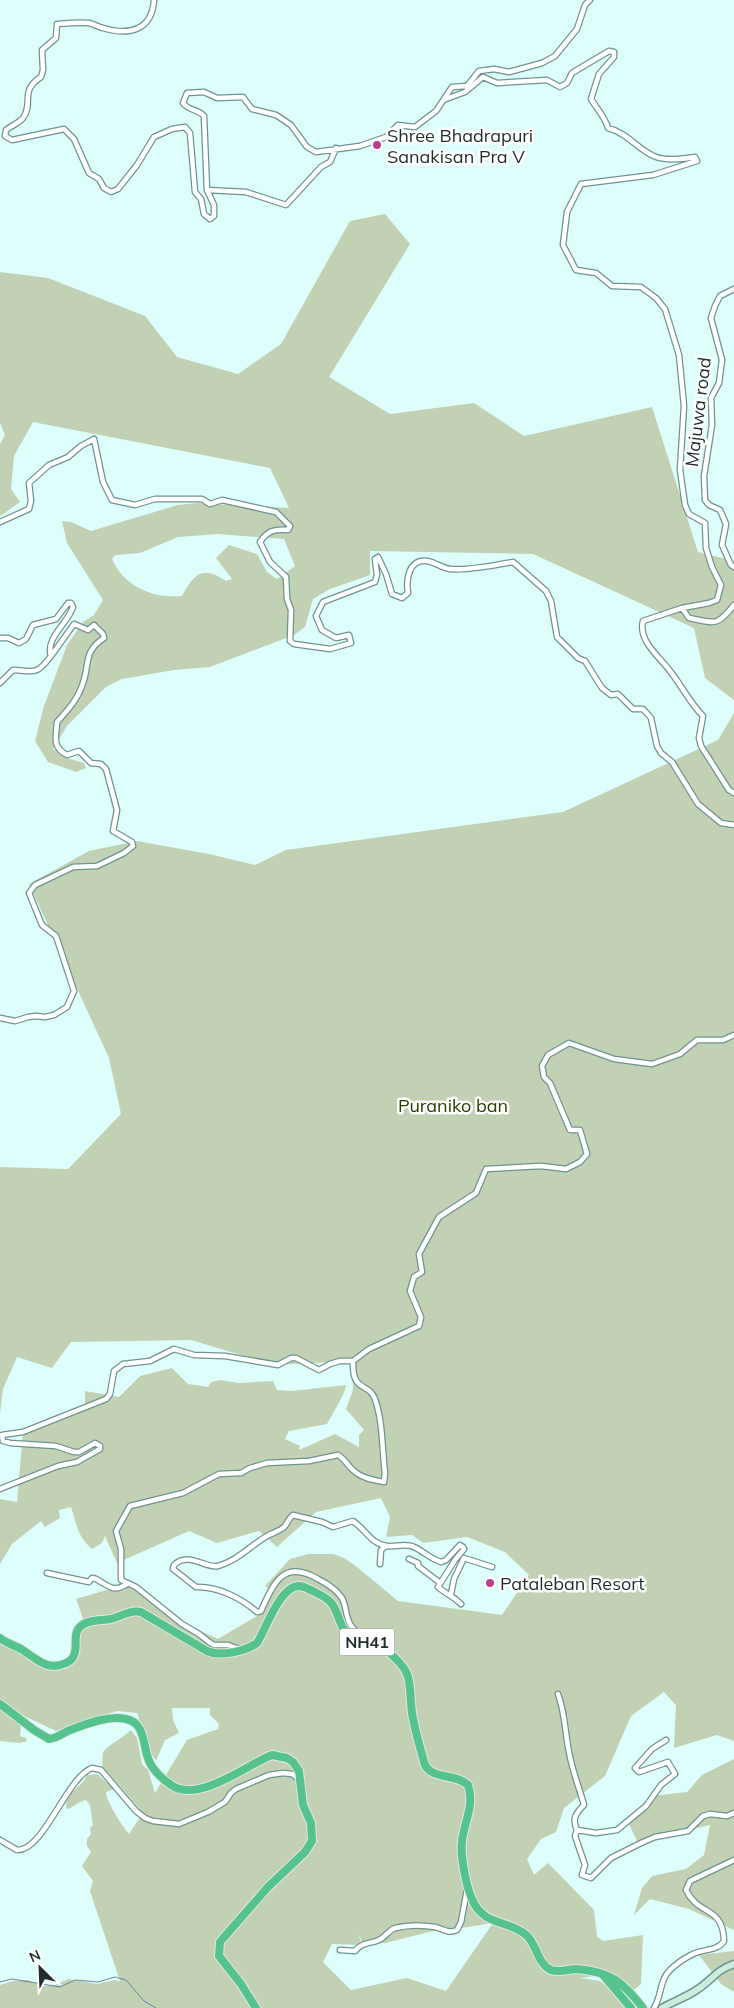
<svg xmlns="http://www.w3.org/2000/svg" width="734" height="2008" font-family="Mulish,sans-serif">
<style>
.green{fill:#c2d1b3;fill-rule:evenodd}
.lines{fill:none;stroke-linecap:round;stroke-linejoin:round}
.stream{stroke:#6c87a0;stroke-width:1}
.street-casing{stroke:#6e9491;stroke-width:7}
.secondary-casing{stroke:#6e9491;stroke-width:9}
.highway-casing{stroke:#e4e6e6;stroke-width:10}
.street{stroke:#fff;stroke-width:4.5}
.secondary{stroke:#cceddd;stroke-width:6}
.highway{stroke:#55c38e;stroke-width:8}
.poi-dot{fill:#b93e8e;stroke:#fff;stroke-width:2}
.labels{text-anchor:middle;dominant-baseline:central;stroke-width:5;stroke-linejoin:round;paint-order:stroke}
.shield{fill:#fff;stroke:#626d6c;stroke-width:1}
.shield-label{font-size:16px;font-weight:bold;fill:#1e2e2d}
.poi-label{font-size:18px;fill:#1e2e2d;stroke:#fff;text-anchor:start}
.street-label{font-size:18px;fill:#1e2e2d;stroke:#fff}
.park-label{font-size:18px;fill:#284000;stroke:#fff}
</style>
<rect width="100%" height="100%" fill="#defefb"/>
<path class="green" d="M 385,214 L 410,244 L 329,377 L 390,414 L 474,403 L 524,436 L 652,407 L 698,552 L 734,561 L 734,700 L 705,678 L 694,628 L 533,554 L 370,551 L 370,575 L 330,589 L 313,599 L 305,627 L 294,635 L 210,667 L 174,670 L 122,679 L 106,687 L 67,726 L 53,749 L 70,759 L 84,763 L 86,768 L 76,772 L 48,762 L 35,741 L 44,706 L 67,645 L 83,622 L 94,615 L 103,600 L 67,543 L 62,521 L 71,522 L 91,531 L 178,505 L 197,503 L 289,508 L 270,468 L 33,422 L 14,456 L 11,489 L 20,502 L 0,516 L 0,444 L 5,435 L 0,423 L 0,272 L 48,278 L 145,316 L 177,357 L 238,374 L 281,344 L 350,221 ZM 218,534 L 284,539 L 295,566 L 277,579 L 267,572 L 257,554 L 229,545 L 216,558 L 232,579 L 226,581 C 203,565 194,573 182,596 C 154,599 124,587 112,559 L 115,555 L 140,553 L 178,537 Z
M 734,713 L 734,1741 L 717,1735 L 674,1748 L 676,1705 L 664,1692 L 631,1716 L 605,1776 L 564,1808 L 556,1832 L 541,1839 L 527,1859 L 534,1875 L 548,1863 L 594,1910 L 597,1937 L 603,1941 L 643,1935 L 641,1984 L 634,1990 L 644,2008 L 0,2008 L 0,1985 L 13,1981 L 28,1980 L 43,1986 L 55,1985 L 68,1979 L 97,1984 L 115,1980 L 120,1981 L 90,1891 L 93,1881 L 82,1866 L 91,1852 L 87,1846 L 87,1839 L 91,1834 L 90,1828 L 93,1825 L 90,1805 L 86,1800 L 78,1803 L 69,1809 L 66,1808 L 67,1797 C 74,1789 83,1785 87,1775 L 97,1774 L 114,1789 L 106,1792 C 105,1799 123,1828 129,1834 L 143,1813 L 111,1776 L 102,1768 L 103,1752 C 112,1742 122,1739 131,1730 L 137,1738 L 142,1764 L 148,1770 L 155,1793 L 187,1740 L 218,1729 L 219,1724 L 210,1715 L 210,1708 L 172,1708 L 173,1720 L 179,1733 L 165,1740 L 156,1761 L 151,1753 L 137,1713 L 117,1711 L 56,1731 L 22,1715 L 20,1736 L 26,1738 L 27,1741 L 20,1743 L 0,1741 L 0,1637 L 46,1666 L 69,1662 L 77,1631 L 85,1624 L 76,1599 L 127,1584 L 179,1621 L 218,1639 L 262,1613 L 273,1591 L 265,1586 L 290,1559 L 309,1554 L 333,1554 L 344,1558 L 357,1567 L 398,1601 L 502,1615 L 529,1575 L 505,1552 L 467,1537 L 423,1543 L 412,1535 L 386,1537 L 390,1517 L 381,1498 L 316,1512 L 277,1547 L 259,1531 L 217,1543 L 189,1531 L 117,1563 L 105,1536 L 102,1543 L 92,1549 C 77,1536 77,1525 71,1507 L 59,1510 L 60,1518 L 45,1527 L 41,1521 L 12,1544 L 0,1564 L 0,1499 L 17,1502 L 23,1432 L 85,1407 L 85,1391 L 119,1397 L 140,1376 L 172,1368 L 188,1384 L 208,1387 L 211,1382 L 221,1380 L 238,1383 L 273,1381 L 277,1390 L 292,1391 L 346,1385 C 345,1394 332,1415 327,1424 L 289,1431 L 285,1439 L 300,1446 L 299,1450 L 335,1434 L 359,1447 L 359,1435 L 364,1430 L 346,1409 L 353,1390 L 352,1361 L 274,1365 L 191,1340 L 71,1342 L 52,1368 L 17,1357 L 3,1389 L 0,1414 L 0,1167 L 68,1169 L 121,1114 L 109,1058 L 29,884 L 89,851 L 137,841 L 209,854 L 255,865 L 286,850 L 563,812 L 718,740 ZM 493,1923 L 446,1991 L 407,1978 L 351,1990 L 323,1962 L 332,1944 L 361,1945 L 359,1933 L 362,1944 L 385,1943 L 437,1930 L 461,1928 ZM 603,1975 L 607,1986 L 600,1981 L 580,1978 Z
M 734,1759 L 734,1930 L 689,1909 L 650,1899 L 634,1915 L 642,1888 L 652,1876 L 686,1869 L 704,1855 L 710,1825 L 667,1835 L 640,1847 L 628,1822 L 652,1796 L 687,1792 L 702,1775 Z
M 734,1951 L 734,1992 L 721,1984 L 699,1955 Z"/>
<g class="lines">
<path class="stream" d="M 0,1982 L 12,1979 L 60,1987 L 75,1980 L 98,1982 L 115,1977 L 126,1980 L 144,2001 L 156,2008"/>
<g class="street-casing">
<path id="street" d="M 154,0 C 152,30 130,36 103,28 C 98,27 94,24 89,23 C 78,22 68,23 57,24 L 56,38 L 42,50 L 43,70 L 41,77 C 19,91 34,103 23,118 C 19,123 11,126 6,130 L 5,136 L 12,140 L 64,129 L 74,139 L 89,173 L 99,179 L 104,188 L 111,192 L 118,189 L 137,165 L 154,137 L 172,129 L 185,127 L 190,133 L 195,192 L 201,199 L 204,214 L 210,219 L 214,216 L 214,205 L 207,190 L 204,116 C 198,109 189,111 183,103 L 187,93 L 204,92 L 217,98 L 243,97 L 252,109 L 276,115 L 291,125 L 307,147 L 316,152 L 360,146 L 386,137 L 398,125 L 415,127 L 436,111 L 452,87 L 467,86 L 479,71 L 494,69 L 509,72 L 542,63 L 555,56 L 577,29 L 585,5 L 590,0
M 446,99 L 465,92 L 483,77 L 497,83 L 547,80 L 560,87 L 567,83 L 572,73 L 609,51 L 614,52 L 614,57 L 599,74 L 591,99 C 597,109 605,117 608,128 C 628,133 639,151 656,157 C 668,161 683,159 695,157 L 697,161 L 653,175 L 581,184 L 567,212 L 563,245 L 576,270 L 596,273 L 612,286 L 641,287 L 656,298 L 665,309 L 679,355 L 684,406 L 680,470 L 685,505 L 689,514 L 705,523 L 706,548 L 712,567 L 721,585 L 717,600 L 709,603 L 682,608 L 643,621 C 638,641 659,656 670,671 C 682,686 689,702 703,716 L 699,738 L 701,746 L 729,790 L 734,793
M 207,190 L 246,192 L 286,205 L 321,167 L 330,162 L 336,148
M 734,289 L 720,296 L 715,306 L 711,318 L 722,360 L 719,383 L 711,398 L 712,425 L 704,476 L 705,500 L 709,505 L 720,510 L 726,524 L 722,545 L 731,565 L 734,567
M 0,522 L 29,509 L 31,501 L 29,483 L 49,465 L 68,457 L 81,446 L 94,439 L 103,482 L 112,500 L 135,505 L 155,499 L 202,499 L 210,504 L 222,500 L 276,512 L 290,526 L 288,530 C 275,529 268,530 260,542 L 270,562 L 286,577 L 287,599 L 291,610 L 290,641 L 294,644 L 330,649 L 351,643 L 349,635 L 336,638 L 322,630 L 316,616 L 323,602 L 375,582 L 377,575 L 375,559 L 378,557 L 386,574 L 392,594 L 402,598 L 408,593 C 406,580 408,559 427,561 C 435,562 442,568 450,569 C 466,571 497,565 513,562 L 546,591 L 551,601 L 557,637 L 578,658 L 585,661 L 602,688 L 611,695 L 618,694 L 633,709 L 643,709 L 651,718 L 657,746 L 661,753 L 672,762 L 698,804 L 721,823 L 734,825
M 682,608 L 689,618 C 715,623 717,627 734,605
M 0,638 L 8,638 L 19,643 L 26,639 L 33,625 L 56,619 L 68,603 L 71,603 L 73,607 C 68,623 45,638 51,656 C 36,676 34,671 13,670 L 0,683
M 0,1018 L 15,1021 L 28,1017 L 36,1016 L 45,1017 L 54,1015 L 67,1007 L 74,991 L 56,936 L 42,925 L 29,893 L 35,885 L 73,867 L 97,866 L 124,853 L 133,846 L 132,842 L 113,831 L 117,810 L 106,769 L 101,764 L 91,763 L 79,751 L 67,755 C 52,747 56,738 57,722 C 68,710 78,699 83,683 C 90,663 83,652 104,638 L 103,634 L 94,625 L 88,630 L 74,624 L 51,656
M 353,1361 L 369,1349 L 419,1326 L 421,1317 L 410,1291 L 414,1277 L 422,1272 L 419,1254 L 439,1217 L 476,1193 L 486,1169 L 541,1166 L 566,1169 L 580,1162 L 587,1154 L 580,1130 L 570,1130 L 550,1083 L 544,1077 L 542,1066 L 548,1055 L 569,1043 L 614,1059 L 652,1064 L 680,1054 L 697,1040 L 723,1040 L 734,1035
M 0,1489 L 58,1466 L 77,1462 L 100,1449 L 100,1446 L 95,1443 L 79,1452 L 74,1452 L 56,1446 L 10,1443 L 3,1441 L 2,1435 L 23,1432 L 106,1399 L 110,1394 L 114,1371 L 123,1364 L 150,1361 L 174,1349 L 194,1355 L 225,1356 L 278,1365 L 291,1358 L 296,1358 L 319,1370 L 330,1364 L 340,1361 L 353,1361
M 409,1559 L 418,1563 L 418,1566 L 439,1582
M 380,1564 L 381,1550 L 386,1546
M 47,1573 L 89,1582 L 92,1578 L 96,1579 C 109,1586 113,1593 127,1584
M 451,1594 L 454,1579 L 464,1558 L 492,1567
M 381,1645 C 373,1636 359,1637 352,1627 C 345,1619 347,1607 342,1598 C 336,1589 328,1584 318,1579 C 284,1559 274,1582 261,1611 L 257,1612 C 241,1598 217,1586 196,1587 L 173,1569 L 174,1565 C 189,1551 206,1569 218,1566 C 237,1561 250,1546 267,1536 C 272,1533 280,1531 284,1527 C 288,1523 288,1519 293,1515 L 322,1522 L 333,1527 L 353,1521 C 366,1530 371,1544 387,1546 C 395,1547 406,1543 414,1547 C 423,1551 431,1559 441,1562 L 446,1560 L 460,1545 L 463,1547 L 464,1549 L 455,1560 L 438,1587 C 447,1595 452,1595 461,1604
M 239,1649 L 228,1645 L 214,1645 L 209,1642 L 199,1634 L 182,1624 L 136,1587 L 121,1580 L 121,1549 L 116,1531 L 130,1506 L 183,1493 L 219,1474 L 241,1473 L 250,1468 L 267,1463 L 309,1461 L 338,1455 C 345,1459 347,1465 353,1470 C 361,1478 373,1480 384,1482 L 385,1473 C 382,1449 383,1422 375,1399 C 368,1381 352,1394 353,1361
M 558,1694 C 565,1712 565,1733 569,1752 C 572,1770 579,1787 584,1805 C 575,1814 572,1819 577,1830
M 666,1740 L 652,1749 L 635,1768 L 639,1772 L 668,1762 L 675,1774 L 661,1785 L 646,1806 L 617,1830 L 596,1833 L 577,1830 L 575,1836 L 585,1865 L 582,1875 L 591,1878 L 611,1858 L 641,1843 L 655,1837 L 688,1831 L 703,1816 L 710,1814 L 727,1816 L 734,1813
M 0,1840 L 17,1850 C 44,1851 66,1778 92,1768 L 101,1770 L 136,1811 L 145,1818 L 153,1821 L 179,1824 L 208,1812 L 225,1802 L 231,1793 L 236,1789 L 269,1775 L 283,1773 L 292,1774 L 300,1780
M 340,1950 L 355,1951 C 362,1942 370,1944 379,1940 C 385,1937 389,1930 395,1928 C 407,1925 423,1925 435,1927 C 444,1929 448,1934 457,1930 L 461,1922 L 467,1890
M 654,2008 C 662,1996 659,1981 670,1970 C 676,1964 685,1958 693,1954 C 703,1949 718,1951 724,1941 C 723,1905 698,1916 686,1890 L 690,1881 L 734,1860"/>
</g>
<g class="secondary-casing">
<path id="secondary" d="M 662,2008 C 674,2001 687,1997 698,1989 C 712,1980 716,1970 734,1964"/>
</g>
<g class="highway-casing">
<path id="highway" d="M 0,1638 C 6,1643 14,1645 21,1649 C 36,1658 47,1672 66,1663 C 71,1661 74,1657 75,1652 C 77,1643 73,1632 81,1626 C 89,1619 101,1621 111,1619 C 122,1616 129,1610 141,1612 L 207,1651 C 220,1657 246,1651 257,1643 C 266,1629 280,1586 299,1586 C 304,1586 308,1589 313,1591 C 320,1595 327,1597 332,1604 C 338,1612 339,1623 345,1631 C 354,1645 374,1640 386,1650 C 415,1674 408,1679 412,1713 C 415,1731 420,1748 425,1765 C 433,1780 455,1773 468,1785 C 475,1804 464,1823 462,1841 C 460,1855 466,1884 471,1897 C 483,1927 506,1919 525,1934 C 537,1943 537,1964 551,1970 C 560,1973 569,1969 577,1969 C 611,1972 623,1982 643,2008
M 0,1704 L 34,1730 L 49,1739 C 57,1738 63,1733 70,1730 C 86,1724 109,1715 126,1719 C 147,1723 142,1748 150,1763 C 154,1771 164,1780 171,1785 C 198,1804 246,1765 272,1755 L 287,1758 L 293,1762 L 299,1771 L 303,1805 L 311,1823 L 312,1841 L 305,1852 L 268,1887 L 226,1935 L 220,1942 L 219,1956 L 241,1984 L 256,2008
M 603,1975 L 631,2008"/>
</g>
<use href="#street" class="street"/>
<use href="#secondary" class="secondary"/>
<use href="#highway" class="highway"/>
</g>
<g class="poi-dot">
<circle cx="377" cy="145" r="5"/>
<circle cx="490" cy="1583" r="5"/>
</g>
<g class="labels">
<rect class="shield" x="339.5" y="1628.5" width="55" height="27" rx="4"/>
<g class="shield-label">
<text x="367" y="1642">NH41</text>
</g>
<g class="poi-label">
<text x="387" y="135">Shree Bhadrapuri<tspan x="387" dy="21">Sanakisan Pra V</tspan></text>
<text x="500" y="1583">Pataleban Resort</text>
</g>
<g class="street-label">
<text transform="translate(698 412) rotate(-83)">Majuwa road</text>
</g>
<g class="park-label">
<text x="453" y="1105">Puraniko ban</text>
</g>
</g>
<g transform="translate(40 1968) rotate(336)" stroke="#ffffff" stroke-width="4" paint-order="stroke">
<path d="M0-4L9 19L0 12L-9 19Z" fill="#1e2e2d"/>
<text y="-8" font-size="14" font-weight="bold" text-anchor="middle" fill="#1e2e2d">N</text>
</g>
</svg>
